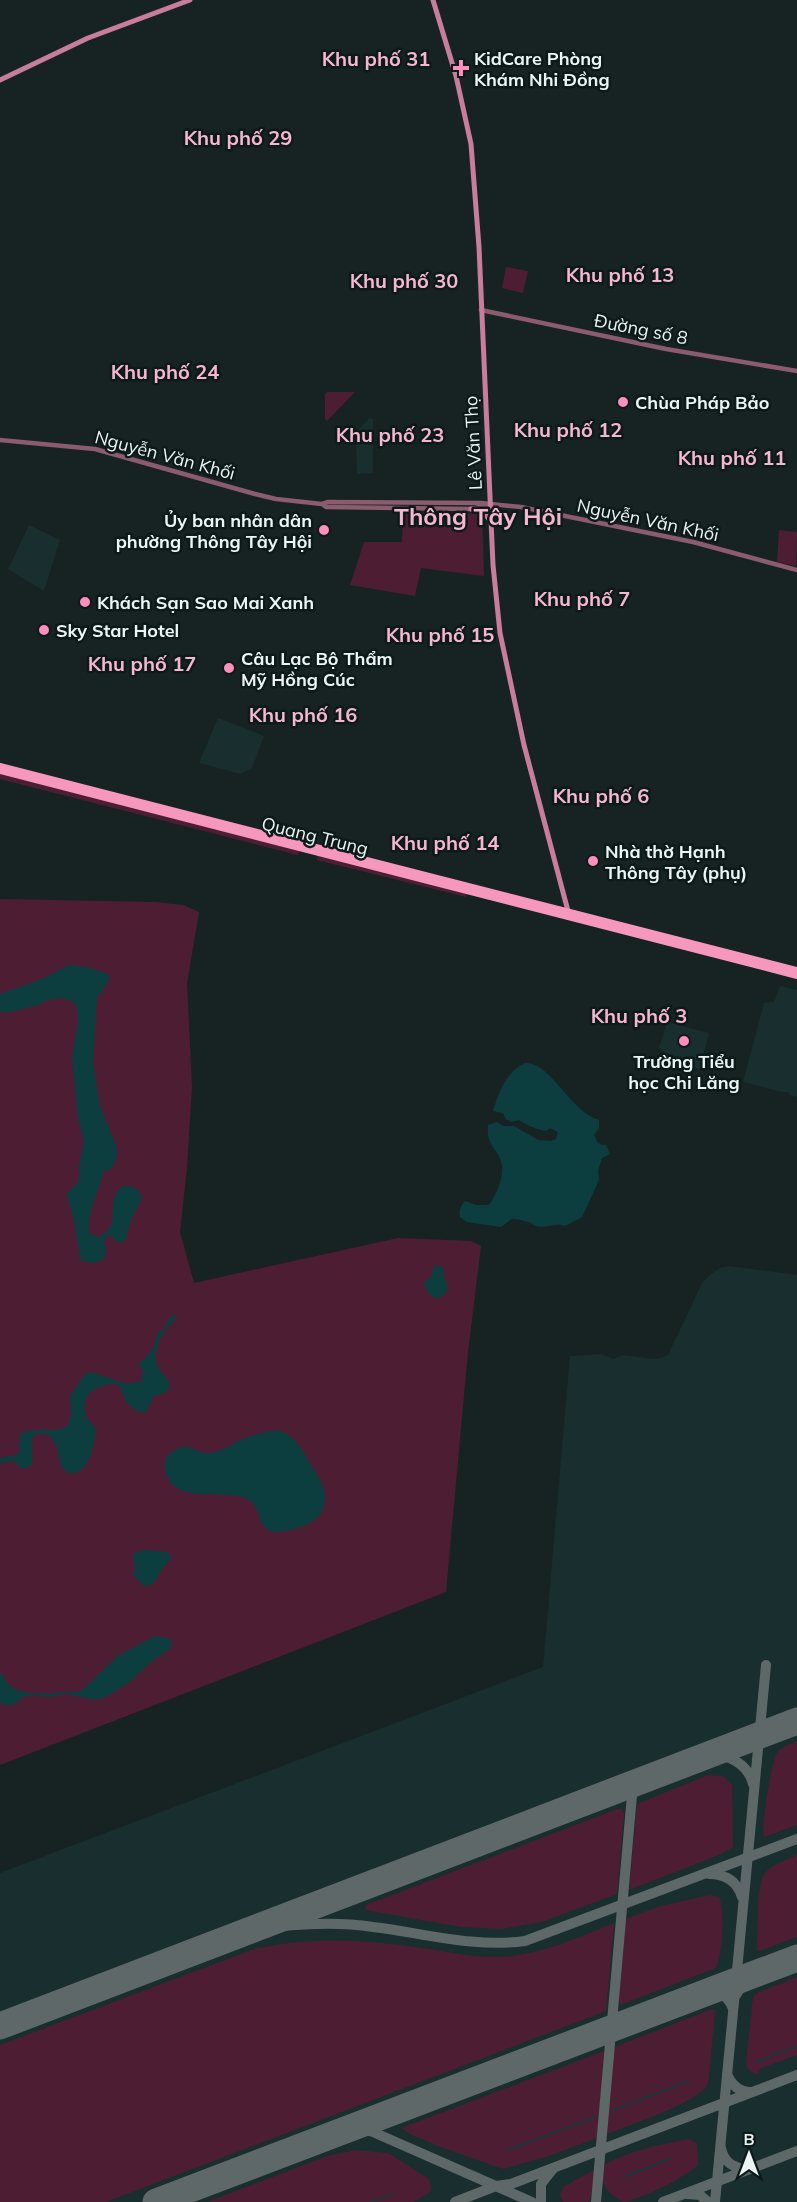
<svg xmlns="http://www.w3.org/2000/svg" width="797" height="2202" font-family="Mulish,sans-serif">
<style>
.built{fill:#192e2e}
.green{fill:#4d1e33}
.water{fill:#0d3e3f}
.lines{fill:none;stroke-linecap:round;stroke-linejoin:round}
.stream{stroke:#0d3e3f;stroke-width:1.5}
.taxiway{stroke:#5e6868;stroke-width:10}
.runway{stroke:#5e6868;stroke-width:27}
.tertiary{stroke:#8a5c6e;stroke-width:4.5}
.secondary{stroke:#c77d9b;stroke-width:5}
.primary{stroke:#f697bd;stroke-width:6}
.poi-dot{fill:#fe8ebd;stroke:#0d1a1a;stroke-width:2}
.labels{text-anchor:middle;dominant-baseline:central;stroke-width:5;stroke-linejoin:round;paint-order:stroke}
.poi-label{font-size:18px;font-weight:bold;fill:#ecf4f4;stroke:#0d1a1a;text-anchor:start}
.street-label{font-size:18px;fill:#ecf4f4;stroke:#0d1a1a}
.neighbourhood-label{font-size:20px;font-weight:bold;fill:#f6b6ce;stroke:#0d1a1a}
.district-label{font-size:24px;font-weight:bold;fill:#f6b6ce;stroke:#0d1a1a}
</style>
<rect width="100%" height="100%" fill="#172323"/>
<path class="built" d="M 369,418 L 373,419 L 373,473 L 357,474 L 356,433 Z
M 29,525 L 60,540 L 44,591 L 8,569 Z
M 218,718 L 264,736 L 252,768 L 241,774 L 199,763 Z
M 780,986 L 797,990 L 797,1097 L 789,1095 L 789,1092 L 781,1092 L 743,1082 L 764,1003 L 774,1002 Z
M 667,1022 L 709,1033 L 700,1069 L 678,1063 L 659,1048 Z
M 729,1266 L 797,1275 L 797,2202 L 0,2202 L 0,1873 L 543,1667 L 570,1356 L 601,1354 L 613,1359 L 623,1355 L 653,1359 L 661,1358 L 668,1355 L 702,1283 L 711,1274 L 720,1268 Z"/>
<path class="green" d="M 506,267 L 528,271 L 523,293 L 502,288 Z
M 327,392 L 355,392 L 327,421 L 325,419 L 325,394 Z
M 403,511 L 482,514 L 484,576 L 421,568 L 415,596 L 350,585 L 364,542 L 402,542 Z
M 779,530 L 797,532 L 796,566 L 777,562 Z
M 0,773 L 300,850 L 298,855 L 0,779 Z
M 318,854 L 467,893 L 466,897 L 317,860 Z
M 0,899 L 155,902 L 183,905 L 199,912 L 187,983 L 192,1087 L 187,1168 L 180,1232 L 194,1283 L 398,1238 L 471,1241 L 481,1246 L 468,1352 L 446,1592 L 0,1765 Z
M 797,1741 L 797,1825 L 764,1837 C 761,1827 771,1763 777,1753 C 782,1746 790,1744 797,1741 Z
M 708,1775 L 722,1776 L 732,1785 L 733,1847 L 719,1855 L 629,1890 L 637,1804 Z
M 617,1809 L 622,1809 L 624,1814 L 617,1894 L 542,1922 L 501,1929 L 461,1927 L 365,1910 L 366,1905 Z
M 797,1855 L 797,1937 L 759,1951 L 757,1950 C 758,1931 756,1889 764,1874 C 770,1865 788,1860 797,1855 Z
M 709,1895 L 719,1897 C 726,1911 722,1954 716,1968 L 620,2005 L 618,1996 L 626,1919 L 657,1907 Z
M 614,1923 L 606,2011 L 106,2202 L 0,2202 L 0,2045 L 259,1947 L 260,1948 C 317,1936 367,1940 423,1948 C 446,1951 469,1957 491,1957 C 535,1958 574,1939 614,1923 Z
M 797,1977 L 797,2055 L 761,2068 L 757,2074 C 749,2072 747,2069 746,2061 L 753,1997 L 759,1992 Z
M 712,2009 L 715,2010 L 715,2013 L 708,2084 C 700,2102 625,2127 604,2135 L 612,2048 Z
M 604,2051 L 597,2138 L 546,2157 L 503,2169 L 438,2146 L 412,2135 L 401,2128 Z
M 689,2139 L 697,2143 L 698,2165 C 686,2177 640,2200 623,2202 C 608,2195 601,2183 600,2167 C 627,2151 658,2145 689,2139 Z
M 356,2150 L 388,2153 L 426,2177 L 430,2181 L 431,2189 L 429,2193 L 413,2202 L 207,2202 L 327,2156 Z
M 594,2170 L 593,2192 L 589,2202 L 563,2202 L 560,2195 L 563,2187 Z"/>
<path class="water" d="M 69,965 L 87,967 L 108,974 L 109,977 L 108,982 L 97,998 L 93,1062 L 100,1106 L 116,1145 L 117,1156 L 112,1168 L 103,1172 C 99,1193 87,1210 89,1233 L 97,1237 C 122,1228 107,1206 117,1192 C 125,1180 139,1187 142,1198 L 131,1220 L 125,1241 L 119,1243 L 111,1236 L 106,1236 C 103,1243 106,1245 106,1252 C 105,1265 88,1265 80,1259 L 75,1224 L 67,1196 L 68,1192 L 79,1181 L 79,1166 L 84,1142 L 78,1119 L 72,1057 L 78,1021 L 77,1007 L 71,1001 L 61,998 L 48,1000 L 38,1005 L 11,1012 L 0,1012 L 0,994 L 44,978 Z
M 525,1063 C 551,1062 570,1112 599,1120 L 599,1128 L 594,1135 C 597,1142 598,1145 606,1145 L 610,1154 L 602,1158 L 598,1171 L 599,1180 L 582,1217 L 565,1226 C 552,1221 540,1233 530,1222 C 524,1222 517,1218 512,1219 C 509,1220 505,1225 501,1227 L 467,1222 L 460,1217 C 459,1210 460,1207 465,1201 L 476,1205 L 489,1205 C 496,1196 504,1177 502,1165 C 499,1148 486,1148 488,1125 L 497,1122 L 503,1126 L 514,1126 L 538,1140 L 551,1141 L 556,1139 L 558,1132 L 550,1128 L 546,1131 C 536,1129 528,1126 519,1120 L 511,1122 L 506,1119 L 503,1113 L 493,1111 C 499,1092 506,1072 525,1063 Z
M 434,1265 L 444,1268 L 443,1275 L 448,1286 L 446,1293 L 438,1299 L 430,1295 L 424,1285 L 425,1281 L 431,1277 Z
M 174,1315 L 177,1318 C 165,1327 150,1351 158,1367 C 162,1375 169,1377 170,1387 L 166,1392 L 153,1397 L 146,1413 C 133,1412 123,1401 122,1389 L 117,1384 C 97,1384 78,1394 87,1417 C 88,1422 94,1424 96,1429 C 95,1442 90,1471 74,1473 C 68,1474 65,1471 62,1467 C 57,1458 59,1447 53,1440 C 49,1433 43,1434 36,1434 L 32,1439 L 32,1464 L 27,1468 L 20,1468 L 15,1461 L 0,1463 L 0,1458 L 19,1454 L 20,1434 C 36,1425 55,1435 67,1426 L 71,1416 L 70,1396 L 86,1373 C 100,1369 121,1390 141,1381 L 143,1373 L 139,1363 C 151,1354 154,1349 157,1334 L 165,1328 L 167,1320 Z
M 278,1430 C 297,1435 306,1457 316,1473 C 333,1498 326,1521 297,1528 C 289,1531 278,1533 270,1531 C 256,1527 263,1503 243,1497 C 218,1490 170,1505 165,1468 C 164,1460 166,1456 172,1452 C 190,1439 191,1453 209,1453 C 221,1453 232,1443 243,1439 C 254,1434 266,1432 278,1430 Z
M 143,1550 L 167,1552 L 170,1554 L 171,1559 L 162,1569 L 155,1582 L 145,1587 L 133,1575 L 135,1569 L 133,1554 Z
M 155,1636 L 170,1639 L 172,1642 L 170,1649 L 151,1662 L 130,1682 L 106,1697 L 96,1700 L 66,1694 L 51,1697 L 30,1695 L 23,1697 L 14,1705 L 4,1705 L 0,1702 L 0,1673 L 4,1676 C 11,1702 59,1691 80,1692 L 119,1655 Z"/>
<g class="lines">
<path class="stream" d="M 756,2062 L 797,2046
M 613,2110 L 688,2081
M 508,2150 L 595,2117
M 624,2177 L 671,2158
M 371,2202 L 392,2194"/>
<path class="taxiway" d="M 709,1755 C 729,1754 748,1764 753,1784
M 709,1874 C 726,1874 737,1881 742,1897
M 249,1931 C 290,1924 332,1921 373,1927 C 424,1933 473,1948 525,1941 L 797,1839
M 708,1991 C 721,1992 729,1997 733,2009
M 736,1995 L 743,1984 L 756,1973
M 727,2074 C 732,2086 740,2093 753,2092
M 354,2127 L 373,2132 L 532,2202
M 721,2148 C 724,2163 733,2167 747,2170
M 687,2194 L 700,2195 L 708,2202
M 455,2202 L 496,2186 L 511,2184 L 797,2075
M 541,2202 L 541,2184 L 553,2169
M 596,2202 L 633,1784
M 663,2202 L 797,2151
M 715,2202 L 766,1665"/>
<path class="runway" d="M 0,2026 L 797,1721
M 156,2202 L 797,1958"/>
<path class="tertiary" d="M 481,310 L 666,349 L 797,371
M 0,440 L 95,449 L 255,494 L 276,499 L 322,504 L 326,507 L 471,509 L 491,505
M 322,504 L 328,502 L 481,503 L 521,507 L 693,542 L 797,570"/>
<path class="secondary" d="M 433,0 L 456,76 L 471,144 L 479,247 L 493,565 L 500,633 L 524,745 L 568,911
M 0,80 L 88,38 L 190,0
M 471,509 L 484,513 L 491,521"/>
<path class="primary" d="M 0,766 L 797,970
M 0,771 L 797,976"/>
</g>
<g class="poi-dot">
<path d="M458 59h6v6h6v6h-6v6h-6v-6h-6v-6h6z"/>
<circle cx="623" cy="402" r="6"/>
<circle cx="324" cy="530" r="6"/>
<circle cx="85" cy="602" r="6"/>
<circle cx="44" cy="630" r="6"/>
<circle cx="229" cy="668" r="6"/>
<circle cx="593" cy="861" r="6"/>
<circle cx="684" cy="1041" r="6"/>
</g>
<g class="labels">
<g class="poi-label">
<text x="474" y="58">KidCare Phòng<tspan x="474" dy="21">Khám Nhi Đồng</tspan></text>
<text x="635" y="402">Chùa Pháp Bảo</text>
<text x="312" y="520" text-anchor="end">Ủy ban nhân dân<tspan x="312" dy="21">phường Thông Tây Hội</tspan></text>
<text x="97" y="602">Khách Sạn Sao Mai Xanh</text>
<text x="56" y="630">Sky Star Hotel</text>
<text x="241" y="658">Câu Lạc Bộ Thẩm<tspan x="241" dy="21">Mỹ Hồng Cúc</tspan></text>
<text x="605" y="851">Nhà thờ Hạnh<tspan x="605" dy="21">Thông Tây (phụ)</tspan></text>
<text x="684" y="1061" text-anchor="middle">Trường Tiểu<tspan x="684" dy="21">học Chi Lăng</tspan></text>
</g>
<g class="street-label">
<text transform="translate(641 329) rotate(11)">Đường số 8</text>
<text transform="translate(473 443) rotate(-93)">Lê Văn Thọ</text>
<text transform="translate(165 455) rotate(15)">Nguyễn Văn Khối</text>
<text transform="translate(648 520) rotate(12)">Nguyễn Văn Khối</text>
<text transform="translate(315 836) rotate(14)">Quang Trung</text>
</g>
<g class="neighbourhood-label">
<text x="376" y="58">Khu phố 31</text>
<text x="238" y="137">Khu phố 29</text>
<text x="620" y="274">Khu phố 13</text>
<text x="404" y="280">Khu phố 30</text>
<text x="165" y="371">Khu phố 24</text>
<text x="568" y="429">Khu phố 12</text>
<text x="390" y="434">Khu phố 23</text>
<text x="732" y="457">Khu phố 11</text>
<text x="582" y="598">Khu phố 7</text>
<text x="440" y="634">Khu phố 15</text>
<text x="142" y="663">Khu phố 17</text>
<text x="303" y="714">Khu phố 16</text>
<text x="601" y="795">Khu phố 6</text>
<text x="445" y="842">Khu phố 14</text>
<text x="639" y="1015">Khu phố 3</text>
</g>
<g class="district-label">
<text x="478" y="516">Thông Tây Hội</text>
</g>
</g>
<g transform="translate(749 2154)" stroke="#0d1a1a" stroke-width="4.5" paint-order="stroke">
<path d="M0-4.5L10 22L0 15L-10 22Z" fill="#ecf4f4"/>
<text y="-9" font-size="16" font-weight="bold" text-anchor="middle" fill="#ecf4f4">B</text>
</g>
</svg>
